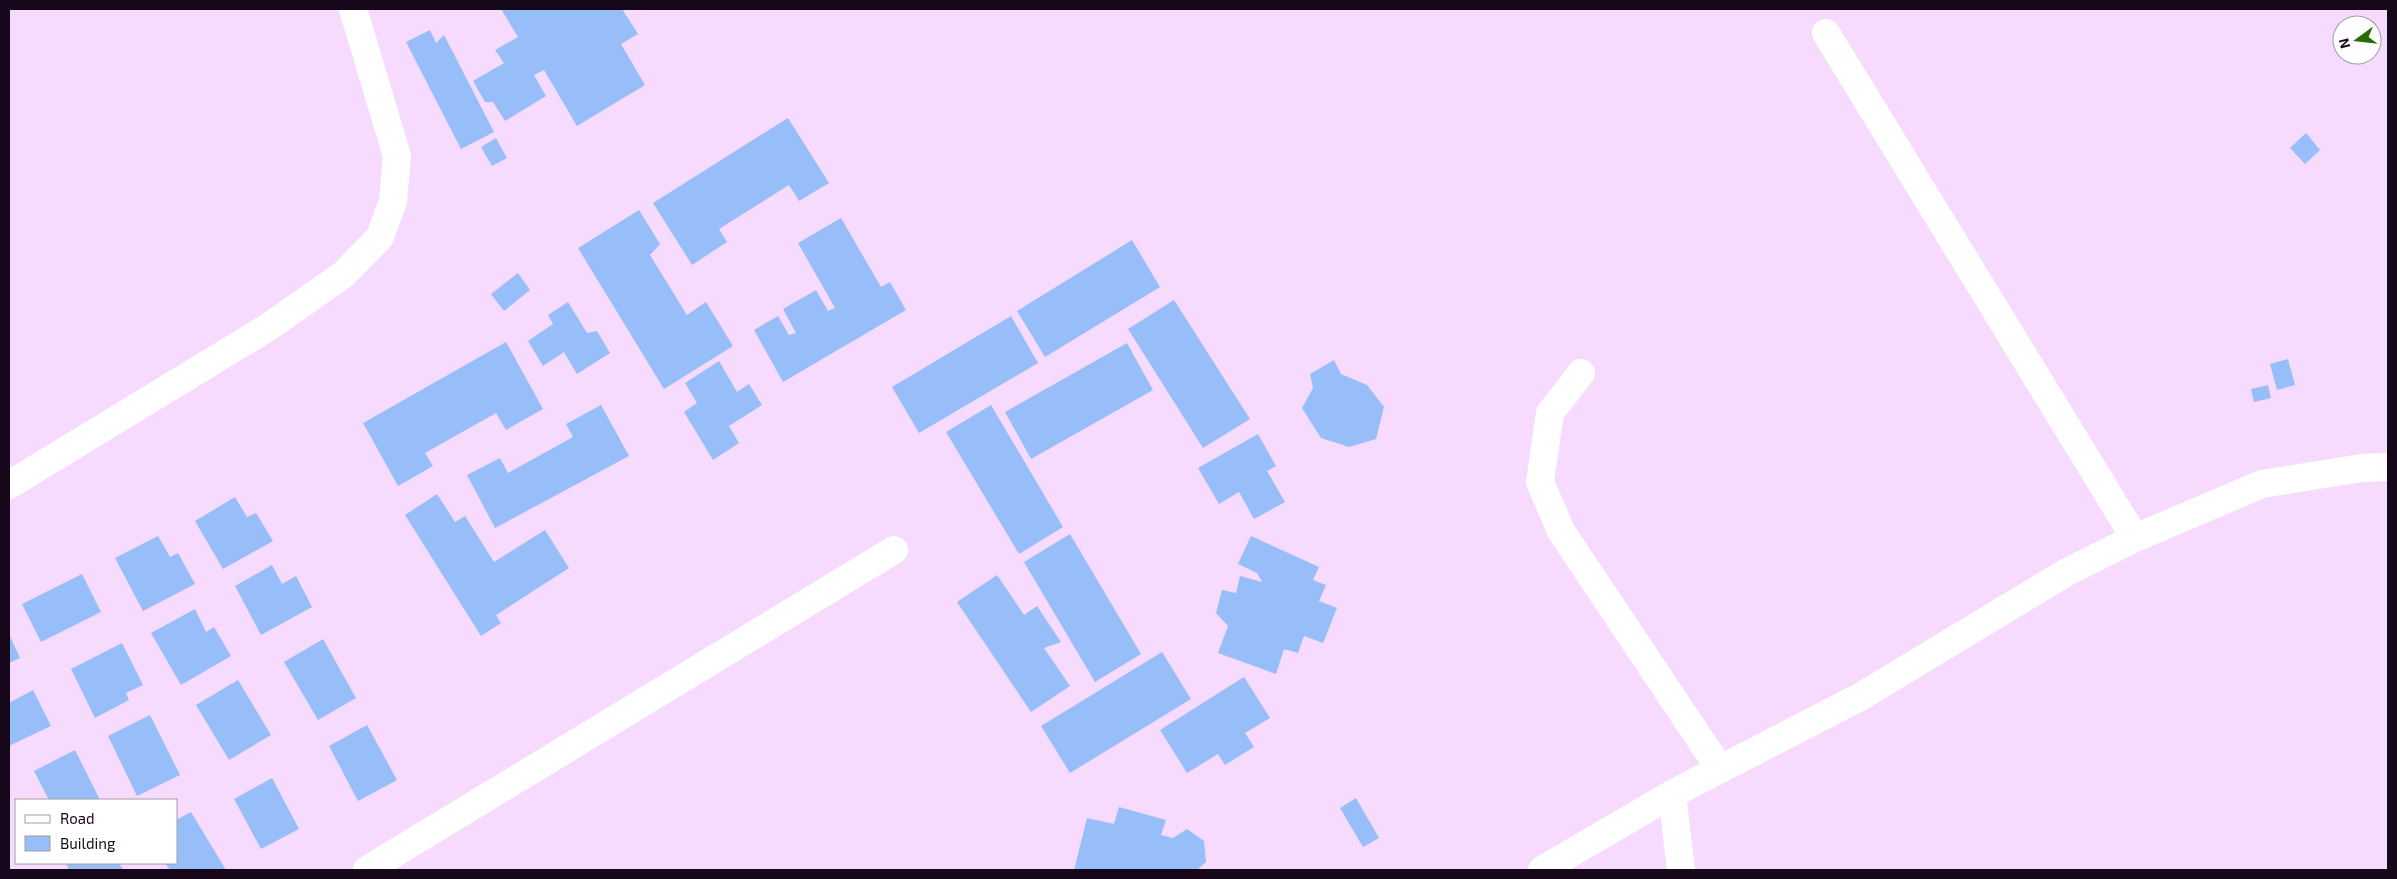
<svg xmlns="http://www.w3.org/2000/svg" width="2397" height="879" font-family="'Exo 2',sans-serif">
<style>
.building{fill:#97bef9}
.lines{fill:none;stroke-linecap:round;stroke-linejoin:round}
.minor{stroke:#fff;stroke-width:28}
</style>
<rect width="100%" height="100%" fill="#f6dbfe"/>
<path class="building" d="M 501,9 L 622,9 L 638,34 L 621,44 L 645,85 L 577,126 L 544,70 L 534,75 L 546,96 L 505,121 L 493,102 L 485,102 L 473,81 L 504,63 L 495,50 L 518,37 Z
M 430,30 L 436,43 L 444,35 L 494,132 L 461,149 L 406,42 Z
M 788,118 L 829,183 L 799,201 L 789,185 L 719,229 L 727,242 L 692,265 L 653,203 Z
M 2306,133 L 2320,150 L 2305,164 L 2290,148 Z
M 496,138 L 507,158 L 492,166 L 481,147 Z
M 639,210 L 660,244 L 650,255 L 687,315 L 706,302 L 733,346 L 664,389 L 578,248 Z
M 841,218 L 881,287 L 890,282 L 906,310 L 783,382 L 754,330 L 778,316 L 789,335 L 796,333 L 783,309 L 816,290 L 828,311 L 835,308 L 798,243 Z
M 1132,240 L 1160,287 L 1045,357 L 1017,311 Z
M 518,273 L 530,290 L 504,311 L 491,294 Z
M 1174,300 L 1250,419 L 1203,448 L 1128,329 Z
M 568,302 L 587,333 L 597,331 L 610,353 L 577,374 L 564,352 L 543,366 L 528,341 L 553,324 L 548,315 Z
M 1011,316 L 1038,363 L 919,433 L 892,387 Z
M 506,342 L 543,409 L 506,430 L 496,413 L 425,453 L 433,466 L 398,486 L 363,423 Z
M 1127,343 L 1153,390 L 1031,459 L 1005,412 Z
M 2288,359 L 2295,385 L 2277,390 L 2270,364 Z
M 1334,360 L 1341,374 L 1367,385 L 1384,407 L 1376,439 L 1349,447 L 1321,438 L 1302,408 L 1313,388 L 1310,374 Z
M 719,361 L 737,392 L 749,384 L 762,405 L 729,426 L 739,443 L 713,460 L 684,412 L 697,403 L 685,383 Z
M 2268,385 L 2271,398 L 2254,402 L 2251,389 Z
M 601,405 L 629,456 L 495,528 L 467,475 L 500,458 L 508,473 L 573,437 L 566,424 Z
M 991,405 L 1063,527 L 1019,554 L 946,432 Z
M 1258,434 L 1276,466 L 1267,471 L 1285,502 L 1254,519 L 1239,492 L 1219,504 L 1198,468 Z
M 437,494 L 455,522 L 465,516 L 494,562 L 545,530 L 569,568 L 496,615 L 501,623 L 481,636 L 405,515 Z
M 235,497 L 247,517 L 256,513 L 273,541 L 223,569 L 195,521 Z
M 1070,534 L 1141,654 L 1095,682 L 1024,562 Z
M 158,536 L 170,557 L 178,553 L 195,584 L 143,611 L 115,558 Z
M 1251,536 L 1319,567 L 1313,580 L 1326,585 L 1319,601 L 1337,608 L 1323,643 L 1304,636 L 1298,653 L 1284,649 L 1276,674 L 1218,653 L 1228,626 L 1216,613 L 1222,590 L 1236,593 L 1240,576 L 1262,582 L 1257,573 L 1238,564 Z
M 272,565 L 282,584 L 296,576 L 312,607 L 261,635 L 235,586 Z
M 82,574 L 101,612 L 41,642 L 22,604 Z
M 997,575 L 1024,615 L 1037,606 L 1061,642 L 1044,648 L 1070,686 L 1031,712 L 957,602 Z
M 195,609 L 206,632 L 214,627 L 231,656 L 181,685 L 151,633 Z
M 9,634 L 20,658 L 9,663 Z
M 323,639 L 356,698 L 318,720 L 284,662 Z
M 122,643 L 143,685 L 126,693 L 129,700 L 95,718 L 71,669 Z
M 1162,652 L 1191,699 L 1070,773 L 1041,726 Z
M 1244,677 L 1270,718 L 1245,733 L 1254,747 L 1225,765 L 1218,754 L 1187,773 L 1160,730 Z
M 238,680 L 271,735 L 229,760 L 196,705 Z
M 33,690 L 51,726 L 9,746 L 9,703 Z
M 150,715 L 180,775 L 137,796 L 108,736 Z
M 367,725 L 397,780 L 358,801 L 329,746 Z
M 75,750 L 100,800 L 49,800 L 34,771 Z
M 272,778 L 299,829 L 261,849 L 234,799 Z
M 1356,798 L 1379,838 L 1363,847 L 1340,808 Z
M 1119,807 L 1166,820 L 1161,835 L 1173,838 L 1187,829 L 1204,841 L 1206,862 L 1197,870 L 1074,870 L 1087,818 L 1114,824 Z
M 191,812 L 226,870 L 170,870 L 165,863 L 176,863 L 176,820 Z
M 66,863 L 119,863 L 123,870 L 69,870 Z"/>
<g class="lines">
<path class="minor" d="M 1826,33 L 2135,538
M 1581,373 L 1550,413 L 1540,482 L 1561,531 L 1720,769
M 9,485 L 270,326 L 344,274 L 380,237 L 393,201 L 397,156 L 353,9
M 1672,794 L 1681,870
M 367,870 L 894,550
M 1542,870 L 1672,794 L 1860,697 L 2067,572 L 2135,538 L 2262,484 L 2362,468 L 2388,467"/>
</g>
<rect width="2397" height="879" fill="none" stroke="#17071b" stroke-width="20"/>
<rect x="15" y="799" width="162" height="65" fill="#ffffff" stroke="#a29ca4"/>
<rect x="25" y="815" width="25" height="8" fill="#ffffff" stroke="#a29ca4"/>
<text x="60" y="824" font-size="15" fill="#17071b">Road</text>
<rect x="25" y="836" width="25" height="15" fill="#97bef9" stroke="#a29ca4"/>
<text x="60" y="849" font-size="15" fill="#17071b">Building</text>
<g transform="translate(2357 40) rotate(255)"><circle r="24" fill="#ffffff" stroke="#a29ca4"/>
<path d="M0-4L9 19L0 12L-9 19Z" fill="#256c06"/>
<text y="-8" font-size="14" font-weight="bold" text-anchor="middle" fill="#17071b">N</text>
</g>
</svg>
